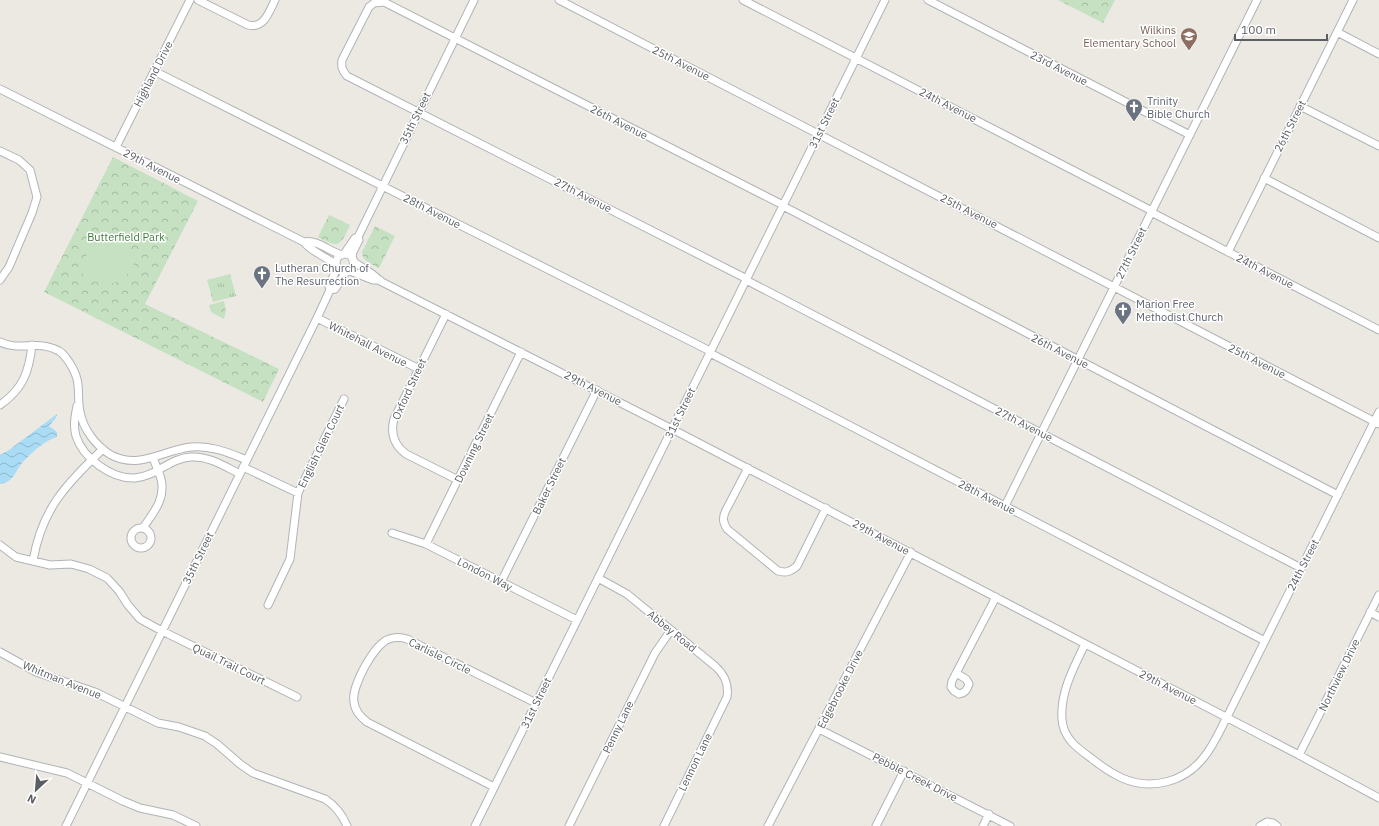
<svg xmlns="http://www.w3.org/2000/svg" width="1379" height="826" font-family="'IBM Plex Sans',sans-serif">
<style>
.grass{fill:url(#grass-tufts)}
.park{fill:url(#park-crowns)}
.pitch{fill:#c5e1c2}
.water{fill:url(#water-waves)}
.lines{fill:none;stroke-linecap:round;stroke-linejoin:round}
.minor-casing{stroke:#b0b4b7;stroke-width:9}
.minor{stroke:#fff;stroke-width:7}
.labels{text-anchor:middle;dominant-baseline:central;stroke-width:3;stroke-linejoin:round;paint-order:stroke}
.education-label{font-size:11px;fill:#785e54;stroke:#fff;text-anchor:end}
.street-label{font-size:11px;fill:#5b5f62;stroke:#fff}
.worship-label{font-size:11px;fill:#5b616d;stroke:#fff;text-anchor:start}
.park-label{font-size:11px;fill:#417e3e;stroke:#fff}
</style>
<defs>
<pattern id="grass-tufts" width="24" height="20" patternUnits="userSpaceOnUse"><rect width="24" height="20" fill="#c5e1c2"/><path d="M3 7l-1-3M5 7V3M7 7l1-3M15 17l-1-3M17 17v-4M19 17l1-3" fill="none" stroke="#a3baa1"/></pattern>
<pattern id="park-crowns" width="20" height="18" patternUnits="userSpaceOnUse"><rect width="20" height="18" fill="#c5e1c2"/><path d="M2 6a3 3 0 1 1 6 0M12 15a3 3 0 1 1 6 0" fill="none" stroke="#a3baa1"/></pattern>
<pattern id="water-waves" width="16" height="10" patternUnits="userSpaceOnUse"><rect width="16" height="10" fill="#aadcf5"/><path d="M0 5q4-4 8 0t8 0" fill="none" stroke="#8db6ca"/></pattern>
</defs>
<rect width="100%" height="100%" fill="#ece9e3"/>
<path class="grass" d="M 230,274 L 236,296 L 213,302 L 207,280 Z"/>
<path class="park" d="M 1058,0 L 1115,0 L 1103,23 Z
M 113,157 L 198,201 L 145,304 L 279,369 L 263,402 L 44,292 Z
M 329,215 L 350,225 C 340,246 340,249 318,237 Z
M 375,226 L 395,236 L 379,268 C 372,264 362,262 362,252 Z
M 224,301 L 226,311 L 224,319 L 211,312 L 209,305 Z"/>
<path class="pitch" d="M 164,207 L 177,214 L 173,221 L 160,214 Z
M 101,234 L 138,255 L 132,268 L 124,279 L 108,285 L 92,281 L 77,269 Z"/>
<path class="water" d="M 57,414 L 56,418 L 49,426 L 57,432 L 57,437 C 44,441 31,453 22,463 C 14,473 14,482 0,484 L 0,455 L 9,450 Z"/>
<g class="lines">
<g class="minor-casing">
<path id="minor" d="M 198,0 L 248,25 C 264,29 269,12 275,0
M 559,0 L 1379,424
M 743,0 L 1152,211
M 928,0 L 1190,135
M 1337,32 L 1379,54
M 154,71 L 710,351
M 0,89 L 304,242 C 310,251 327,257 336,265
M 1300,106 L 1379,146
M 116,147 L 190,0
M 0,151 L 19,160 L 30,170 L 37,197 L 32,213 L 9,267 L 0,280
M 1264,178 L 1379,238
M 783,206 L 1338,495
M 1151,212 L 1379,330
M 304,242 C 317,239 330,252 342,255
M 1228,252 L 1353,0
M336 263a9 9 0 1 1 18 0a9 9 0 1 1-18 0Z
M 344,254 L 355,238 L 358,237
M 352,258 L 353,252 L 359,240 L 358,237 L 474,0
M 353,261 C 362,268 372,272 380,281 L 672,429 L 1299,755 L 1379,798
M 350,271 L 373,280 L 380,280
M 747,279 L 347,76 C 342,70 341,67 342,60 L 369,7 L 374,3 L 384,2 L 783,205
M 746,280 L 1301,568
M 330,290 L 335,289 L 346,272
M 446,314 L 394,419 C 390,434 394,445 406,454 L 458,480
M 317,318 L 419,369
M 0,342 C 21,352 37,339 59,351 C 63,353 66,358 69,362 C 83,384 76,390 80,412 C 83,429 96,446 111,455 C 140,470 163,450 191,447 C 211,445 229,453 247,460
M 710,353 L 1265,641
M 0,405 C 23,389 29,372 32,345
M 77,406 C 75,416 73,426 76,436 C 83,458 111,479 135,478 C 157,476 170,458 191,457 C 209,456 224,466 240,474
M 243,467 L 298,493
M 748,468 L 726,510 C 722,518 723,522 727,529 L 778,571 C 786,573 790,572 797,566 L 826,508
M 1005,506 L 1257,0
M 143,528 C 153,513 166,499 161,479 C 159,472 156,465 153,458
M131 538a10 10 0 1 1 20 0a10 10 0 1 1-20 0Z
M 392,533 L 426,544 L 577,620
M 426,544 L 521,352
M 0,545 L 16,557 L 50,565 L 71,564 L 89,569 L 107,578 L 119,591 L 128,605 L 140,619 L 162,631 L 297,697
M 33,561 C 42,508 66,485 103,449
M 598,578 L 627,594 L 715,666 C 725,675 729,684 727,697 L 664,826
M 501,582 L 597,390
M 268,605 L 290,559 L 298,493 L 344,399
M 1370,612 L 1379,617
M 1085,644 C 1074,667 1060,692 1062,719 C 1063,738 1077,748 1091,758 C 1101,766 1111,773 1122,778 C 1151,791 1185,782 1204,757 C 1214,745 1220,730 1227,717 L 1379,412
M 0,652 L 36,672 L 95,692 L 158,723 L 179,727 L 205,736 L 217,744 L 240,764 L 253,773 L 325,799 C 336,806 342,814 347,826
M 956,673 L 966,679 L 969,684 C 967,690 965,693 959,694 L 954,691 L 951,687 L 952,681 L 996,597
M 819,729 L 1010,826
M 1299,755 L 1379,595
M 0,757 L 67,773 L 123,801 L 140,808 L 173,815 L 196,826
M 494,787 L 367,722 C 360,716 355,711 354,702 C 351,687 374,644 389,639 C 395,637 401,637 407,639 L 536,703
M 66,826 L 317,318 L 330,290 L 329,286 L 337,268
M 475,826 L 885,0
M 569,826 L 655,653 L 671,630
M 768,826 L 911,552
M 876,826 L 904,771
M 983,826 L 989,814
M 1260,826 L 1267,822 L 1273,823 L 1277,826"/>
</g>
<use href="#minor" class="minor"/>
</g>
<defs>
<g id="school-pin" transform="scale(0.9)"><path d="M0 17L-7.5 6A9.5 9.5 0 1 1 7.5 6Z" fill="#8d6e63" stroke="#fff"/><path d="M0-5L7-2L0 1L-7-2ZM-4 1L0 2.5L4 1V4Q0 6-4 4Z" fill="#fff"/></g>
<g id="church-pin" transform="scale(0.9)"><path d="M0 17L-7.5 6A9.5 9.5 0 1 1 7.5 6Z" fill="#6b7280" stroke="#fff"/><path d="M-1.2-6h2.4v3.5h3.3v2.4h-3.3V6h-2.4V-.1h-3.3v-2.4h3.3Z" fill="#fff"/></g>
</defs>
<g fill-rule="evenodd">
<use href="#school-pin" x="1189" y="36"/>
<use href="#church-pin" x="1134" y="107"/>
<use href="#church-pin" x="262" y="274"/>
<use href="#church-pin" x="1123" y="310"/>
</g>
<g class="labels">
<g class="education-label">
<text x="1176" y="30">Wilkins<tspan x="1176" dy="13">Elementary School</tspan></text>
</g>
<g class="street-label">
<text transform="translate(681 63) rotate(27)">25th Avenue</text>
<text transform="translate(1059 68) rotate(27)">23rd Avenue</text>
<text transform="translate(153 74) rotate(-63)">Highland Drive</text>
<text transform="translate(948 105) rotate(27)">24th Avenue</text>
<text transform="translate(415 118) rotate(-64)">35th Street</text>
<text transform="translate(619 122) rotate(27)">26th Avenue</text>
<text transform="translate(824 123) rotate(-64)">31st Street</text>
<text transform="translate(1290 126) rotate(-63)">26th Street</text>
<text transform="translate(152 166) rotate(27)">29th Avenue</text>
<text transform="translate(583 195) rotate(27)">27th Avenue</text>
<text transform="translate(432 211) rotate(27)">28th Avenue</text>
<text transform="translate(969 211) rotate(27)">25th Avenue</text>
<text transform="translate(1131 253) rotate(-64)">27th Street</text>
<text transform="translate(1265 271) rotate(27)">24th Avenue</text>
<text transform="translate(368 344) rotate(27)">Whitehall Avenue</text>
<text transform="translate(1060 351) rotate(27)">26th Avenue</text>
<text transform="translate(1257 361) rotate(27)">25th Avenue</text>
<text transform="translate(593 388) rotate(27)">29th Avenue</text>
<text transform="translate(409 389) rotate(-65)">Oxford Street</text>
<text transform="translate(680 413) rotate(-64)">31st Street</text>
<text transform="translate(1024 424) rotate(27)">27th Avenue</text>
<text transform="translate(321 446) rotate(-64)">English Glen Court</text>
<text transform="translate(474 448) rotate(-64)">Downing Street</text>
<text transform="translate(549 486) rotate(-64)">Baker Street</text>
<text transform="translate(987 497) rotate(27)">28th Avenue</text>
<text transform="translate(881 537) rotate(28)">29th Avenue</text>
<text transform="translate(198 558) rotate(-64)">35th Street</text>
<text transform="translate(1303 565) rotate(-63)">24th Street</text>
<text transform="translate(485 574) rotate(27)">London Way</text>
<text transform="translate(672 631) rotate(39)">Abbey Road</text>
<text transform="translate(440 656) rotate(26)">Carlisle Circle</text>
<text transform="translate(229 664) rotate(26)">Quail Trail Court</text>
<text transform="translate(1339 675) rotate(-64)">Northview Drive</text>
<text transform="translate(62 680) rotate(22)">Whitman Avenue</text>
<text transform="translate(1168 687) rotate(27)">29th Avenue</text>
<text transform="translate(840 689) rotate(-63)">Edgebrooke Drive</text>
<text transform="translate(536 703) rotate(-64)">31st Street</text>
<text transform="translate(618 727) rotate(-64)">Penny Lane</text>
<text transform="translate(695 762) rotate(-64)">Lennon Lane</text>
<text transform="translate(915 777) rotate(27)">Pebble Creek Drive</text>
</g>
<g class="worship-label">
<text x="1147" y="101">Trinity<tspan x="1147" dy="13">Bible Church</tspan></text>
<text x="275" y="268">Lutheran Church of<tspan x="275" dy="13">The Resurrection</tspan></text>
<text x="1136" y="304">Marion Free<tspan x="1136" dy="13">Methodist Church</tspan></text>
</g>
<g class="park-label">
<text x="126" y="237">Butterfield Park</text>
</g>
</g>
<g transform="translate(36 790) rotate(206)" stroke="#ffffff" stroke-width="3" paint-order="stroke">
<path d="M0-3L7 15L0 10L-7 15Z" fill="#5b5f62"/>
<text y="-6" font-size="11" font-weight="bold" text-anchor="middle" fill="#5b5f62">N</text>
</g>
<path d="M1235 34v6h92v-6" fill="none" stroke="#5b5f62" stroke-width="2"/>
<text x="1241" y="34" font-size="12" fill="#5b5f62" stroke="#ffffff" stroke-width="3" paint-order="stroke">100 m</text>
</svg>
